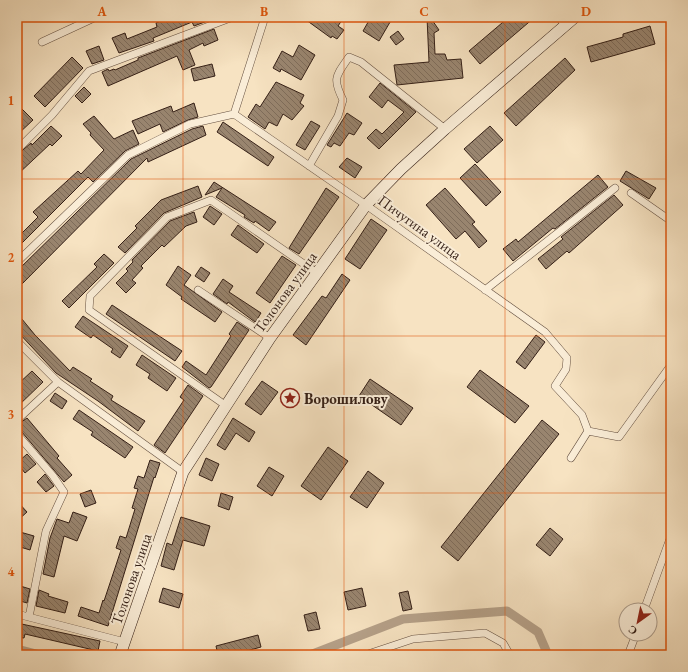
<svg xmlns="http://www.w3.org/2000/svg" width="688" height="672" font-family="'EB Garamond',serif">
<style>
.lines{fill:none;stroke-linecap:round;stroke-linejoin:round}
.canal{stroke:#b5a088;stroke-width:9}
.building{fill:url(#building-back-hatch);stroke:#341f16}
.minor-casing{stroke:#655041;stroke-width:8}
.secondary-casing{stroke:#341f16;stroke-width:12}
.minor{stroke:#faedd7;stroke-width:7}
.secondary{stroke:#faedd7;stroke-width:11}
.grid{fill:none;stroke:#df560c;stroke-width:1;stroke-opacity:0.55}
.labels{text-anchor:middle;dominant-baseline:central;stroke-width:4;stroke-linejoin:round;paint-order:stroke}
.street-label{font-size:15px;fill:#341f16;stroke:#faedd7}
.poi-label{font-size:15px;font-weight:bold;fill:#341f16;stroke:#faedd7;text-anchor:start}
.neatline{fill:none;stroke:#df560c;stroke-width:1.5}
.grid-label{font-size:13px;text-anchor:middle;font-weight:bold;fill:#df560c}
</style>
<defs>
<pattern id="building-back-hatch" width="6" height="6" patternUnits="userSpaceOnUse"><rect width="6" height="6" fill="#99856f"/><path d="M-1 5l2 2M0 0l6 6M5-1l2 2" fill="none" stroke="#7e6c5a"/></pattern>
</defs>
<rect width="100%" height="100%" fill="#f7e3c2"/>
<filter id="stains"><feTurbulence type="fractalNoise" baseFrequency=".005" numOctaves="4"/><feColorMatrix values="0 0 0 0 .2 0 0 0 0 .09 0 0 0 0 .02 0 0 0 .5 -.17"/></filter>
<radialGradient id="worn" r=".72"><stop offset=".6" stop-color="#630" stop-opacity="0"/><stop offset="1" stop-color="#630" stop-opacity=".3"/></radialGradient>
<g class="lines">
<path class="canal" d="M 17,649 L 40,655
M 310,655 L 403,619 L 507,611 L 538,632 L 548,655"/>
</g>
<path class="building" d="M 170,17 L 209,17 L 210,20 L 194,26 L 192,22 L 153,38 L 154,41 L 119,53 L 112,38 L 125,33 L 127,39 L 157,27 L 156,23 Z
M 302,17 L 344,17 L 338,26 L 344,30 L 337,39 L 332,36 L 331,38 Z
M 371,17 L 393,17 L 379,41 L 363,31 Z
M 427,17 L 430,17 L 439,30 L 434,33 L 435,54 L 445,54 L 447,60 L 461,59 L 463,78 L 397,85 L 394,65 L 429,62 Z
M 509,17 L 535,17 L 480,64 L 469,51 Z
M 650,26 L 655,44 L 591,62 L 587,47 L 623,37 L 623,34 Z
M 214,29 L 218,40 L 204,46 L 203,43 L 189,50 L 195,65 L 183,70 L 177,56 L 108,86 L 102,72 L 108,69 L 109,71 L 114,69 L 115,70 L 138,60 L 138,58 Z
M 398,31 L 404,39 L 396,45 L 390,37 Z
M 299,45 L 315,55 L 301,80 L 281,69 L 280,72 L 273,68 L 282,51 L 293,57 Z
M 99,46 L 104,60 L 92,64 L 86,51 Z
M 72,57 L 83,68 L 45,107 L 34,96 Z
M 565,58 L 575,70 L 516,126 L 504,113 Z
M 212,64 L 215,76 L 194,81 L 191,69 Z
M 276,82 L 304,95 L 300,103 L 304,106 L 292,120 L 283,114 L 277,126 L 269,122 L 265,129 L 248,117 L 256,104 L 260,107 Z
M 380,83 L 416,112 L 379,149 L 367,138 L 376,129 L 382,134 L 404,112 L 388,100 L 382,108 L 369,97 Z
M 84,87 L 91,94 L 82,103 L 75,96 Z
M 194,103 L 198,117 L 188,120 L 163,132 L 160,124 L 138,134 L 132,121 L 171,106 L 173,112 Z
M 21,108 L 33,120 L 17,135 L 17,113 Z
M 347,113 L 362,123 L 354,135 L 349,133 L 340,146 L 334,143 L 331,147 L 327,145 Z
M 94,116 L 114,139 L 133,130 L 139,144 L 125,151 L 93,182 L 88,177 L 17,248 L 17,238 L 38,217 L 33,212 L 78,171 L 81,174 L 104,150 L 90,135 L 91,133 L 83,124 Z
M 311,121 L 320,126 L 305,150 L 296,145 Z
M 223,122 L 274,157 L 268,166 L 217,132 Z
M 51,126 L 62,136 L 52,146 L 50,144 L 17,175 L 17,155 L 31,143 L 32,145 Z
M 203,126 L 206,135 L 148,162 L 147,158 L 21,285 L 17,280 L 17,271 L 131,159 L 192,129 Z
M 490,126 L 503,140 L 477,163 L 464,149 Z
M 347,158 L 362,167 L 355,178 L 339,167 Z
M 475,164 L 501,192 L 486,206 L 460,178 Z
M 626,171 L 656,188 L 649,199 L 620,181 Z
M 598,175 L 608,187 L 555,229 L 553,228 L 513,261 L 503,249 L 516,239 L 518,242 Z
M 214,182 L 276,222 L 269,231 L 255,221 L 254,223 L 244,217 L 245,215 L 216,197 L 222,188 L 205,195 Z
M 198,186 L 202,197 L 164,213 L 125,253 L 118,247 L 137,228 L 135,226 L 161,200 Z
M 326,188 L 339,197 L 299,254 L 289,248 Z
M 445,188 L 475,222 L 472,224 L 487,241 L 479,248 L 465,231 L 456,239 L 426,205 Z
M 614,195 L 623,205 L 569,253 L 567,251 L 546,269 L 538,259 L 563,239 L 561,237 Z
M 210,206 L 222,214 L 214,225 L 203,217 Z
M 194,212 L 197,222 L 186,226 L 164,247 L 162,245 L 141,266 L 143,268 L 132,280 L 136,283 L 126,293 L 116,283 L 128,271 L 126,269 L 133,262 L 132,260 L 170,221 Z
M 371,219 L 387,230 L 360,269 L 345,259 Z
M 238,225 L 264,244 L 257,253 L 231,235 Z
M 104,254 L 114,263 L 69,308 L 62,301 L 97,267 L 94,264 Z
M 282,256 L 296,265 L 270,303 L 256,293 Z
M 178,266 L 191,275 L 184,285 L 222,312 L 215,322 L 181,299 L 182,297 L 166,285 Z
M 201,267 L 210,273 L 204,282 L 195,276 Z
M 342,274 L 350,280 L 306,345 L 293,335 L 322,296 L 326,298 Z
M 223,279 L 233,286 L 229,292 L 261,313 L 256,321 L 255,322 L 228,302 L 227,304 L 213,294 Z
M 112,305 L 182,351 L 175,361 L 106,314 Z
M 17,313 L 35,335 L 70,371 L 73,367 L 92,379 L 90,381 L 113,396 L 111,400 L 145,421 L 138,431 L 98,401 L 56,373 L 17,331 Z
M 83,316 L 128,346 L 120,358 L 111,352 L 113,349 L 93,335 L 91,338 L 75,327 Z
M 237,322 L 249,330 L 211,387 L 209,388 L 182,367 L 186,361 L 206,375 L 231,336 L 229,334 Z
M 536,335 L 545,342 L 525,369 L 516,362 Z
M 142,355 L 176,378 L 167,391 L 148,378 L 150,374 L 136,365 Z
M 480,370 L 529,406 L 515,423 L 467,387 Z
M 32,371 L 43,382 L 17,407 L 20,410 L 17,413 L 17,385 Z
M 370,379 L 413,408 L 401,425 L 359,396 Z
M 262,381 L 278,392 L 261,415 L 245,404 Z
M 188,385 L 203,396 L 165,453 L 154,445 L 184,400 L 180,397 Z
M 55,393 L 67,401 L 62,409 L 50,401 Z
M 79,410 L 133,447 L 125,458 L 91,435 L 93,432 L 73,419 Z
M 27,418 L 59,456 L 57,458 L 72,475 L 64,482 L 21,431 L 17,429 L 17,425 Z
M 233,418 L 255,432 L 249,442 L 236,433 L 225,450 L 217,445 Z
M 542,420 L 559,434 L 458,561 L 441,547 Z
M 328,447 L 348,461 L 321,500 L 301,486 Z
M 27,454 L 36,464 L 25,473 L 17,463 Z
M 206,458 L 219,464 L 212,481 L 199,475 Z
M 150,460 L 160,463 L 155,478 L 154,477 L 108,626 L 78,616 L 81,607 L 99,613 L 103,600 L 104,601 L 121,550 L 116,548 L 120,536 L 126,538 L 135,509 L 132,508 L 138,489 L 134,488 L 138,476 L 144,478 Z
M 269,467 L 284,476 L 272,496 L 257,486 Z
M 368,471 L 384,483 L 367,508 L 350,497 Z
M 45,474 L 54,486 L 46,492 L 37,482 Z
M 91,490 L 96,503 L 85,507 L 80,494 Z
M 221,493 L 233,497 L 229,510 L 218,506 Z
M 17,501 L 27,512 L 17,521 Z
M 73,512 L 87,517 L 77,541 L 64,536 L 54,577 L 43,574 L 50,538 L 57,519 L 69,523 Z
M 181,517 L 210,526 L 204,546 L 183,540 L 174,570 L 161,566 L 167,543 L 172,545 Z
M 550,528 L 563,539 L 550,556 L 536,545 Z
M 20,532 L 34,536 L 30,550 L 17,546 Z
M 17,585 L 30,589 L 27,603 L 17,600 Z
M 163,588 L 183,594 L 179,608 L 159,602 Z
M 362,588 L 366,606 L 348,610 L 344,592 Z
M 39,590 L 49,594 L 48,596 L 68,602 L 65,613 L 36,606 Z
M 408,591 L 412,609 L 403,611 L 399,593 Z
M 316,612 L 320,629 L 308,631 L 304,615 Z
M 17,623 L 100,641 L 98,651 L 25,634 L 24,638 L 17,637 Z
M 258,635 L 261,647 L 232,655 L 218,655 L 216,646 Z"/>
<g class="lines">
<g class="minor-casing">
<path id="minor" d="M 558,17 L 566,25
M 42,42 L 96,17
M 234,114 L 366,205 L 545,332 L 567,358 L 566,369 L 555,386 L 582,415 L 588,431 L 571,458
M 234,114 L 265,17
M 17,150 L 52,115 L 89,71 L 233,17
M 309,166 L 338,116 L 343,100 C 332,78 336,76 349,57 L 361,62 L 445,129
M 631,193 L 671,221
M 17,262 L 128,155 L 190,124 L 234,114
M 198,290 L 270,338
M 485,290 L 615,188
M 17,341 L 58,382 L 183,472
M 225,405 L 89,310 L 90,296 L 167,217 L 211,200 L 317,273
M 17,420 L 58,382
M 588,431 L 619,437 L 671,365
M 17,434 L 53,476 L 64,492 L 46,531 L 29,617
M 644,610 L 671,536
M 17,614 L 125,642
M 365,655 L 413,639 L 485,633 L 503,643 L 510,655
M 628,655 L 636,634"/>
</g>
<g class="secondary-casing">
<path id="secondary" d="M 120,655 L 183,472 L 270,338 L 366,205 L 401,169 L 445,129 L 575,17"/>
</g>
<use href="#minor" class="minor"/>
<use href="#secondary" class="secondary"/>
</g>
<path class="grid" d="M 183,17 L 183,655M 344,17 L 344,655M 505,17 L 505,655M 17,179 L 671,179M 17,336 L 671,336M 17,493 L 671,493"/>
<defs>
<g id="sight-ring" transform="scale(1)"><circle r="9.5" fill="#faedd7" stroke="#8f2418" stroke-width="1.5"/><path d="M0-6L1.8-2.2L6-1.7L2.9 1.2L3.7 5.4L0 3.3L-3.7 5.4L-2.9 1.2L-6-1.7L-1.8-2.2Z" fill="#8f2418"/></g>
</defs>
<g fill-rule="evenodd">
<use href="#sight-ring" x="290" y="398"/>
</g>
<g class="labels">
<g class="street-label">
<text transform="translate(420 227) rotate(36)">Пичугина улица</text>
<text transform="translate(285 292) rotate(-54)">Толонова улица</text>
<text transform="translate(131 579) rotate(-71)">Толонова улица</text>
</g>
<g class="poi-label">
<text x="304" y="398">Ворошилову</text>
</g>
</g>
<rect width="688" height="672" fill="none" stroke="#f7e3c2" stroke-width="44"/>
<g transform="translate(638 622) rotate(213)"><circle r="19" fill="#faedd7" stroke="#ab9b8a"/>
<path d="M0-3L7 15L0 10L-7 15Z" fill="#8f2418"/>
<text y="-6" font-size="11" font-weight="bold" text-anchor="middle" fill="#341f16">С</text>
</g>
<rect x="22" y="22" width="644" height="628" class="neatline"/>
<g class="grid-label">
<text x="102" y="16">A</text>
<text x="264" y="16">B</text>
<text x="424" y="16">C</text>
<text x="586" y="16">D</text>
<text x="11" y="105">1</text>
<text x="11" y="262">2</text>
<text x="11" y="419">3</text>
<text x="11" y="576">4</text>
</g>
<rect width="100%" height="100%" filter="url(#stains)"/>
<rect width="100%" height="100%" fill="url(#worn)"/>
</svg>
